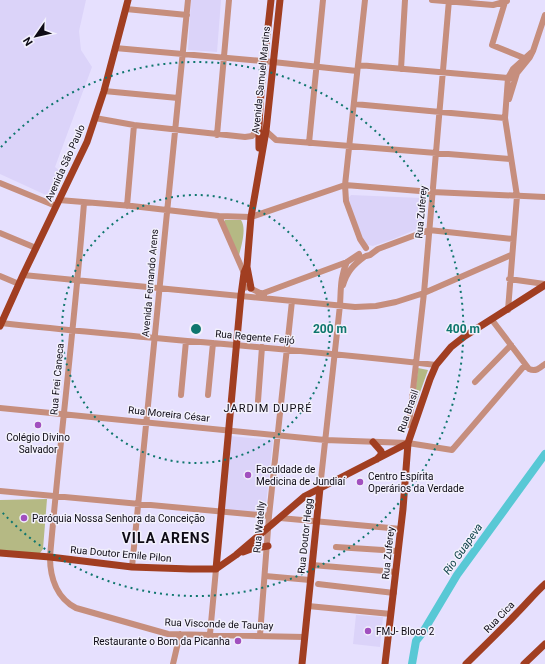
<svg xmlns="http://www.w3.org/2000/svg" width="545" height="664" font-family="Roboto,sans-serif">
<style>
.built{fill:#dbd3f9}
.green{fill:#b5b984}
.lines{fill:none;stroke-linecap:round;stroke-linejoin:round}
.river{stroke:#58c8d5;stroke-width:8}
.minor{stroke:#c68e7d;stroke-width:6}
.major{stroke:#a13e21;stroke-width:7}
.ring{fill:none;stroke:#0f766e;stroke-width:2;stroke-dasharray:2 4}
.poi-dot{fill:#a150bf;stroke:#f2f0fc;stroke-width:1.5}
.labels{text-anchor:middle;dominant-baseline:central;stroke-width:3;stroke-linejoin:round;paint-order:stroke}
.street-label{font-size:10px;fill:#0e0b15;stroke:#f2f0fc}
.poi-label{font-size:10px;fill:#0e0b15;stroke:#f2f0fc;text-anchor:start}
.neighbourhood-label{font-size:11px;letter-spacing:1px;fill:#0e0b15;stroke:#f2f0fc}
.water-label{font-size:11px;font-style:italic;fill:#063c42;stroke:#f2f0fc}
.district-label{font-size:14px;font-weight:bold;letter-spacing:1px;fill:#0e0b15;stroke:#f2f0fc}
.centre{fill:#0f766e;stroke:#f2f0fc;stroke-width:2}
.ring-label{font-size:12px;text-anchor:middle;font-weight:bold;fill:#0f766e;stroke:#f2f0fc;stroke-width:3;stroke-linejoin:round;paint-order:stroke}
</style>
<rect width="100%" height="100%" fill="#e6e0fe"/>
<path class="built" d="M 0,0 L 86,0 L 79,31 L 81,50 L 92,67 L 55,167 L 62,173 L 48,196 L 0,174 Z
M 191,0 L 221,0 L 217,52 L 188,50 Z
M 351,195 L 421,198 L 423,200 L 422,227 L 391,240 L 373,246 L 363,244 L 346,201 Z
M 230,436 L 273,440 L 265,514 L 222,510 Z
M 356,615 L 383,617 L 380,647 L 353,644 Z"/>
<path class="green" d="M 225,220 L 241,220 C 247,229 241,246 239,256 L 224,222 Z
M 418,368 L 428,370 L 413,412 Z
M 47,499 L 43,549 L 40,553 L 33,553 L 0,550 L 0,500 Z"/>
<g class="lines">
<path class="river" d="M 412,664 L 416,641 L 423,632 L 457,575 L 545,454"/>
<path class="minor" d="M 365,0 L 345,185 L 346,201 L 360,239 L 366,248
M 432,0 L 493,5 L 507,1
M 505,2 L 492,45 L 524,58
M 126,9 L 187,15
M 115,48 L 273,62 L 357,71
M 358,65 L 508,78 L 515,77
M 401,69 L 405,0
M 104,91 L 178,98
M 509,99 L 517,73 L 530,57 L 533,51 L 545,15
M 354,104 L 505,118
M 95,118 L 134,125 L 245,137 L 252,136 L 259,128
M 266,131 L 276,140 L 511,159
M 217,135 L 229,0
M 309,143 L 323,0
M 0,183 L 56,206
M 59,200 L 132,206 L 219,216 L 251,217 L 345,185 L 432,192 L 545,197
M 84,203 C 75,321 60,439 50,557 C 50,578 57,598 76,608 L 168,634 L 305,637
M 127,206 L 134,125
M 219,216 L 244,273
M 0,233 L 36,248
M 366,256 L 370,255 L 378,249 L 429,230 L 513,239
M 23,275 L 355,307 L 376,306 L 396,302 L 424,293 L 511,255
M 0,276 L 19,284
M 509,279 L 545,284
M 343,285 C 347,272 353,265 364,257
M 243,288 L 248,287 L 264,295
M 261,294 L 347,262 L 359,254
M 508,310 L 517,196 L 505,118 L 508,78 L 513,69 L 533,51
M 492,320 L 529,369 C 536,372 540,368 545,364
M 1,323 C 146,339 291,348 436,365
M 475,382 L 511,345
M 181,395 L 186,341
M 208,395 L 213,343
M 258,401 L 262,347
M 0,408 L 325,440 L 408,443 L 452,450 L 525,365
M 409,425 L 424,293 L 449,0
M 320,488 L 340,305 C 341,290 340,276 347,262
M 0,491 L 269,516
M 280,518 L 401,529
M 336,547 L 398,551
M 312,565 L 396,572
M 132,567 L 188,0
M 265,576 L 310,580
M 318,584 L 394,593
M 308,606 L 391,614
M 210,634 L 216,569
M 260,635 L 269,516 L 292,301
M 173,664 L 180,634"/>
<path class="major" d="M 259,148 C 258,99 266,49 271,0
M 247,267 L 251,288
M 0,326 L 23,275 L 87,142 L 104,91 L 128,0
M 373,442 L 381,451 L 381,455 L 377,459
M 243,552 L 251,549 L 268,546
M 0,553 L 50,557 L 132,567 L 190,569 L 216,569 L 236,555 L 305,496 L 408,443
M 216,569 L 241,295 L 244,273 L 247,266 L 251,217 L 266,131 L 280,0
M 302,664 L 320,488
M 385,664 L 403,509 L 408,443 L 430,379 L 436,365 L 451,347 L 465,336 L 545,285
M 466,664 C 483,647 500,631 517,613 C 527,603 535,593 545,584
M 524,664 L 545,644"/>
</g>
<g class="ring">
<circle cx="196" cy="329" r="134"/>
<path d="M1 147A267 267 0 1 1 1 511"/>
</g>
<g class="poi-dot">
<circle cx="38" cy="425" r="4"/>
<circle cx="248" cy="475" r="4"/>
<circle cx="360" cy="482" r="4"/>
<circle cx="24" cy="518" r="4"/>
<circle cx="368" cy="631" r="4"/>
<circle cx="238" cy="641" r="4"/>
</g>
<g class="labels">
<g class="street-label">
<text transform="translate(261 80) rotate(-84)">Avenida Samuel Martins</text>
<text transform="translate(65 163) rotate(-66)">Avenida São Paulo</text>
<text transform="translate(421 212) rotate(-85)">Rua Zuferey</text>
<text transform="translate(150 283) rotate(-85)">Avenida Fernando Arens</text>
<text transform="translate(255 337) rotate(5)">Rua Regente Feijó</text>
<text transform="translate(57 379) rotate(-85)">Rua Frei Caneca</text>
<text transform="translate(408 411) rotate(-71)">Rua Brasil</text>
<text transform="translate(169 414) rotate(6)">Rua Moreira César</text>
<text transform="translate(259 527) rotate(-85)">Rua Watelly</text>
<text transform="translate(305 536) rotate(-84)">Rua Doutor Hegg</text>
<text transform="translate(388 553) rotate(-84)">Rua Zuferey</text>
<text transform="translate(121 554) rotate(5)">Rua Doutor Emile Pilon</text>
<text transform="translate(499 617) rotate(-46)">Rua Cica</text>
<text transform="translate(219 624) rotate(2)">Rua Visconde de Taunay</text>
</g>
<g class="poi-label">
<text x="38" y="437" text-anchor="middle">Colégio Divino<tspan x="38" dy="12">Salvador</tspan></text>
<text x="256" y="469">Faculdade de<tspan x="256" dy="12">Medicina de Jundiaí</tspan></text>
<text x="368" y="476">Centro Espírita<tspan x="368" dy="12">Operários da Verdade</tspan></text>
<text x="32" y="518">Paróquia Nossa Senhora da Conceição</text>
<text x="376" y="631">FMJ- Bloco 2</text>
<text x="230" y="641" text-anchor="end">Restaurante o Bom da Picanha</text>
</g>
<g class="neighbourhood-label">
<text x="268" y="408">JARDIM DUPRÉ</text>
</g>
<g class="water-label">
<text transform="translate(463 549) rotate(-55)">Rio Guapeva</text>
</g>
<g class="district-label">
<text x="166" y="538">VILA ARENS</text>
</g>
</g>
<circle cx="196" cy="329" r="6" class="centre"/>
<g class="ring-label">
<text x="330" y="333">200 m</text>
<text x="463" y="333">400 m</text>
</g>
<g transform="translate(36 36) rotate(236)" stroke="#f2f0fc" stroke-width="3" paint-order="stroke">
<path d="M0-3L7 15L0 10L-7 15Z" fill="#0e0b15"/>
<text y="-6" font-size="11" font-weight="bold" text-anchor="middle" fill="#0e0b15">N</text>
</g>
</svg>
